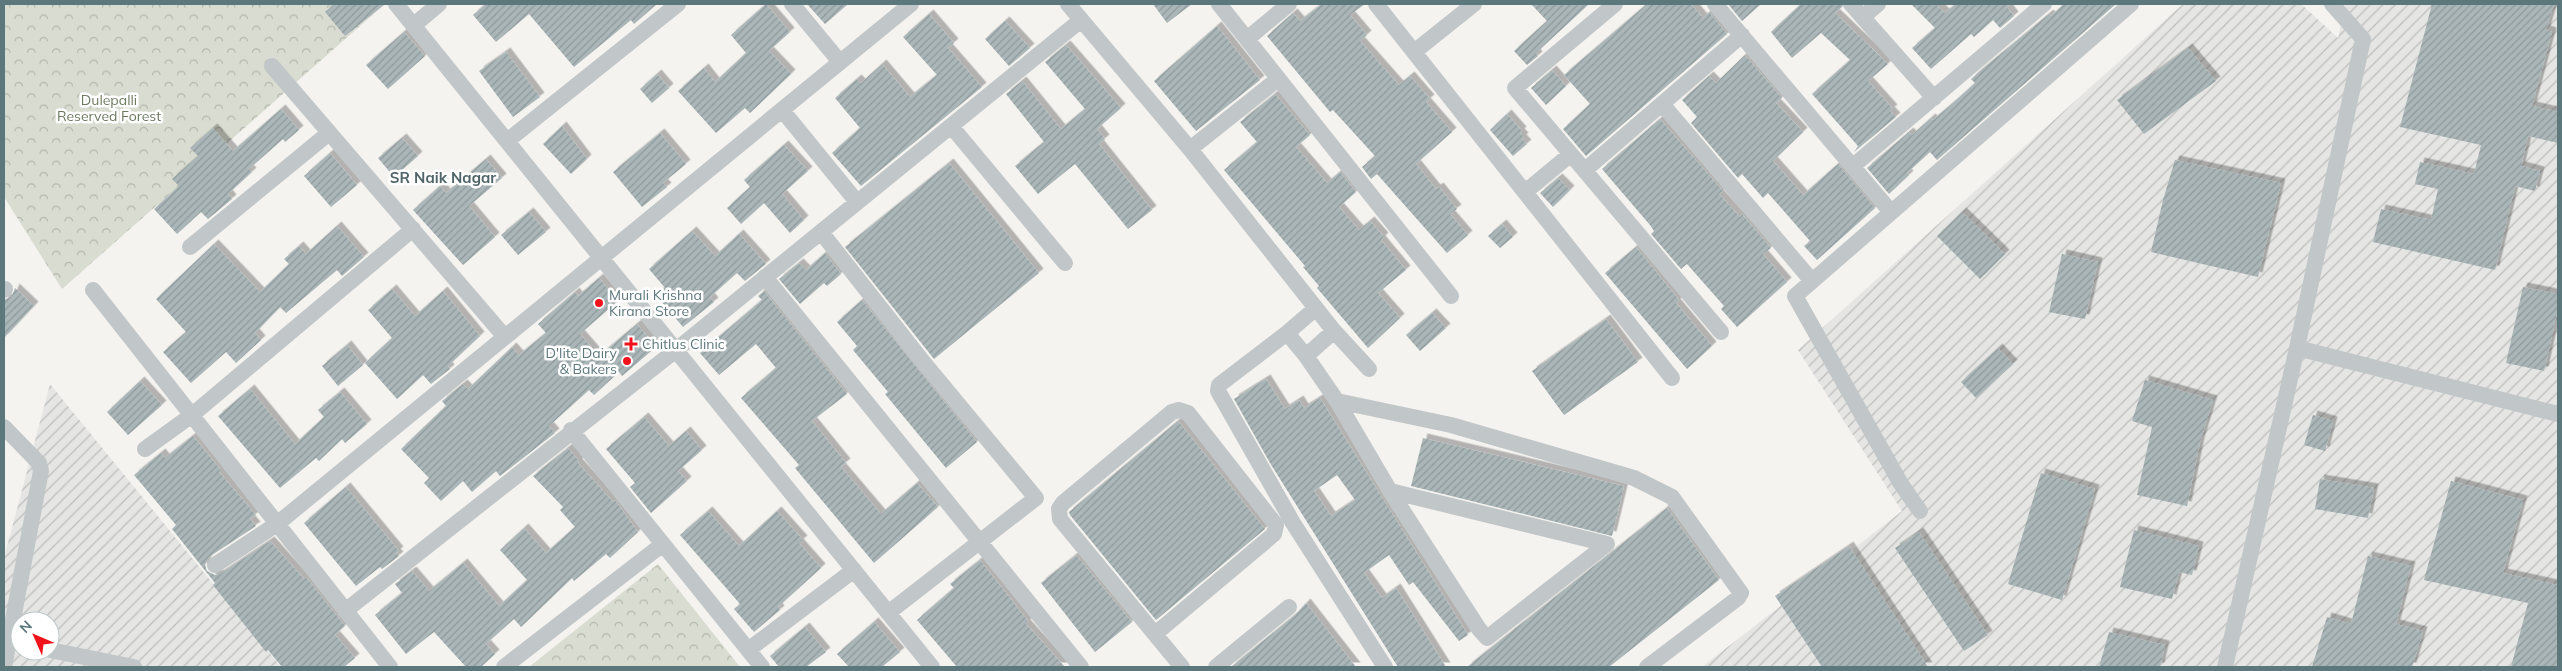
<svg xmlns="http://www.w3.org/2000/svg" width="2562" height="671" font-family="Mulish,sans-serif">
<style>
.industrial{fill:url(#industrial-furrows);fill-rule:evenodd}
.forest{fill:url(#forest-crowns)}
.building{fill:url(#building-hatch);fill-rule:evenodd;filter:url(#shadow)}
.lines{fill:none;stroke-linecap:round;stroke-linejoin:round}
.street{stroke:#c1c7c8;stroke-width:16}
.poi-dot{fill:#f1131b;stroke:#fff;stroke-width:2}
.labels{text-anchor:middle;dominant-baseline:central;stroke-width:5;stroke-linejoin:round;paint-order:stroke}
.park-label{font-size:14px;fill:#6c7a60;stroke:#fff}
.poi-label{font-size:14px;fill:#5d787d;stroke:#fff;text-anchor:start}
.neighbourhood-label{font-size:15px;font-weight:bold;fill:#4f6468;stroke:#fff}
</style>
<defs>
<pattern id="industrial-furrows" width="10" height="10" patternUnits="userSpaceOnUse" patternTransform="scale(1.25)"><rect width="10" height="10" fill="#e5e5e3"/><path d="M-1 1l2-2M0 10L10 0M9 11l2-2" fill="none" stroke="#bdbebd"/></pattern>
<pattern id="forest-crowns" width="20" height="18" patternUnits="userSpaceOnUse" patternTransform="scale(1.25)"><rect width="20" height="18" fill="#d9dcd0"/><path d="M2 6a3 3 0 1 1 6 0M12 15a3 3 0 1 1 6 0" fill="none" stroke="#b3b7ae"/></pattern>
<pattern id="building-hatch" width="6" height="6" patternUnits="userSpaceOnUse" patternTransform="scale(1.25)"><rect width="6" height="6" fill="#aab6b8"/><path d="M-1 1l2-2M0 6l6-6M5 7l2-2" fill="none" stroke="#8e999b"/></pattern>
<filter id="shadow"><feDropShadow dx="4.5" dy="-4.5" stdDeviation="0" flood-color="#0004"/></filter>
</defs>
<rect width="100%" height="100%" fill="#f5f3f0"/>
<path class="industrial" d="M 2183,4 L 2301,4 L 2338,38 L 2346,4 L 2558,4 L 2558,667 L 1702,667 L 1902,511 L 1798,350 Z
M 50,384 L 281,667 L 4,667 L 4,558 ZM 20,621 L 50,621 L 50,651 L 20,651 Z"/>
<path class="forest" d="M 4,4 L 385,4 L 62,289 L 4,197 Z
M 658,564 L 740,667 L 529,667 Z"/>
<path class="building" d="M 335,4 L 385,4 L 345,36 L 325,12 Z
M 486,4 L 657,4 L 634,24 L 631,20 L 574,67 L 529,14 L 496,42 L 473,15 Z
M 766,4 L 790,32 L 769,51 L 791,74 L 750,113 L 745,108 L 716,133 L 678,91 L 704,68 L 715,82 L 746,53 L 731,35 Z
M 807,4 L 848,4 L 825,24 Z
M 1153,4 L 1192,4 L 1167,23 Z
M 1322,4 L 1365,4 L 1350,15 L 1367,35 L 1360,41 L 1399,85 L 1410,76 L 1430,99 L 1426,102 L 1452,132 L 1416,164 L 1436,189 L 1439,187 L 1457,209 L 1450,214 L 1468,235 L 1447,253 L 1377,174 L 1371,179 L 1362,167 L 1375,156 L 1333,110 L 1330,112 L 1267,36 L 1293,13 L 1300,21 Z
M 1531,4 L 1589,4 L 1536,53 L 1538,56 L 1527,65 L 1514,51 L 1547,21 Z
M 1647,4 L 1691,4 L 1703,18 L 1709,12 L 1727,34 L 1586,156 L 1563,129 L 1590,104 L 1564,75 Z
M 1728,4 L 1761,4 L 1742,21 Z
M 1801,4 L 1841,4 L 1842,7 L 1835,13 L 1888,64 L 1868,81 L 1893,109 L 1890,111 L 1896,117 L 1854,152 L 1858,146 L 1812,94 L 1850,60 L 1821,33 L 1792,58 L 1771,32 Z
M 1911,4 L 1936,4 L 1945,13 L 1956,4 L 2011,4 L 2007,7 L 2014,16 L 2000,28 L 1993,20 L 1974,37 L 1971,34 L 1931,69 L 1912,48 L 1935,28 Z
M 2064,4 L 2116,4 L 1937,160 L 1930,152 L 1907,173 L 1909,175 L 1889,194 L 1867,168 L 1909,132 L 1912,135 L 1931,118 L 1933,120 L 1953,103 L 1975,83 L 1971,79 L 1980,71 L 2049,14 L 2051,16 Z
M 2432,4 L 2554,4 L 2546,30 L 2552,32 L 2532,106 L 2558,112 L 2558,143 L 2528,136 L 2521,166 L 2540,171 L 2535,191 L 2515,186 L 2495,270 L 2373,242 L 2381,209 L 2431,220 L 2438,189 L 2415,184 L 2420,162 L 2474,174 L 2481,145 L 2400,127 Z
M 929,14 L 954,43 L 948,48 L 982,87 L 861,186 L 832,153 L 860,128 L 835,98 L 857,79 L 861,83 L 882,64 L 910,97 L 937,75 L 903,37 Z
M 1005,21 L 1030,48 L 1009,66 L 985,39 Z
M 1217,26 L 1260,80 L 1196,131 L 1154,81 Z
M 404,32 L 425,56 L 388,89 L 366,65 Z
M 1066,45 L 1121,108 L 1097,129 L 1105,139 L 1099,144 L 1152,210 L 1128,229 L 1075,164 L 1038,194 L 1015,166 L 1044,142 L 1006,94 L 1022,81 L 1061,129 L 1085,109 L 1045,62 Z
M 2188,48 L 2216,81 L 2144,134 L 2117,100 Z
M 506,52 L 540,97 L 513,117 L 479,71 Z
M 1745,55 L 1782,98 L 1776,103 L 1803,132 L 1773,161 L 1803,195 L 1838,164 L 1875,208 L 1817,260 L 1804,246 L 1810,241 L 1768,193 L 1763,198 L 1742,174 L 1738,178 L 1691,123 L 1697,117 L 1682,100 L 1709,76 L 1716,83 Z
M 1552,70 L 1566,86 L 1546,105 L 1531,88 Z
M 657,74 L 669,88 L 652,103 L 640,89 Z
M 1275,94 L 1310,135 L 1296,147 L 1327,183 L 1340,172 L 1356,192 L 1339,207 L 1359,230 L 1370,221 L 1384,237 L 1381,240 L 1406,270 L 1378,293 L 1400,318 L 1368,348 L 1317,288 L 1319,286 L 1303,267 L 1305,266 L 1224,170 L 1257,142 L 1240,122 Z
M 281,109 L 299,130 L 285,142 L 283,139 L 249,169 L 252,172 L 228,194 L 232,199 L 208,219 L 201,212 L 177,234 L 154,209 L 179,186 L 172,179 L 198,156 L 190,148 L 213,128 L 233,151 Z
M 1507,114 L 1522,131 L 1520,133 L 1524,137 L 1522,139 L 1527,144 L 1513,156 L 1490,130 Z
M 1660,119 L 1723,191 L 1719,194 L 1740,217 L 1742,214 L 1771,248 L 1763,254 L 1787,282 L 1737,327 L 1721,309 L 1724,306 L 1687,264 L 1681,269 L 1651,234 L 1654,231 L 1650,225 L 1602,169 Z
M 562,126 L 587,159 L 571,174 L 543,144 Z
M 660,133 L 686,164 L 663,183 L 667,187 L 642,207 L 613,172 Z
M 402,138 L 418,156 L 394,177 L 378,158 Z
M 784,145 L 808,171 L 782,194 L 804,220 L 790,233 L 764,203 L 741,224 L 727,208 L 750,187 L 744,180 Z
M 330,153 L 357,185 L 331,207 L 304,176 Z
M 486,159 L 502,178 L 469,206 L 495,237 L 463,265 L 413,210 L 440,186 L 446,193 Z
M 2175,160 L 2281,183 L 2258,277 L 2151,252 L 2163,200 Z
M 949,163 L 1039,273 L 934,359 L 845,247 Z
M 1558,178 L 1570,190 L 1553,207 L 1540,193 Z
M 529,212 L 546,232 L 518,255 L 501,235 Z
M 1962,212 L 2005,254 L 1980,279 L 1937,236 Z
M 1502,224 L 1513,237 L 1500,248 L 1488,236 Z
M 337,226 L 364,257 L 342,276 L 337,270 L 286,313 L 280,307 L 255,333 L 261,340 L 236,363 L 226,352 L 191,383 L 163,352 L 186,332 L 156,299 L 214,244 L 260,292 L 289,264 L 284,259 L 299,246 L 306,254 Z
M 692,231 L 715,256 L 739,234 L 766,264 L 745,281 L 737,273 L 710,297 L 714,302 L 683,327 L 656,295 L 665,288 L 649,269 Z
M 1636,247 L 1679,300 L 1676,303 L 1712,346 L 1687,369 L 1605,273 Z
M 825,253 L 841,274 L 827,286 L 824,283 L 800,304 L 779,279 L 799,263 L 806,270 Z
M 2062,254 L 2098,262 L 2085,319 L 2049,312 Z
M 599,278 L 618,301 L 580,334 L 599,356 L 637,324 L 656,347 L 622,376 L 619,372 L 594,395 L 589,390 L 549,426 L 555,433 L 500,476 L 496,471 L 472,492 L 463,481 L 441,501 L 424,483 L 429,478 L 401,449 L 446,406 L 442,401 L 463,384 L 468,389 L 512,347 L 519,355 L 546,333 L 538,324 L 575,292 L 578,296 Z
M 2523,287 L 2558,294 L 2558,308 L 2544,371 L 2506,363 Z
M 15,288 L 34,306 L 4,338 L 4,300 L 12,296 Z
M 392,289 L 415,316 L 443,291 L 480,336 L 448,366 L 450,369 L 431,384 L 423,375 L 397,399 L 365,363 L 392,338 L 368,310 Z
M 764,291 L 847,394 L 812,421 L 846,463 L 841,467 L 881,514 L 917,483 L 938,507 L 874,563 L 795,468 L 799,465 L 741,398 L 776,368 L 756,344 L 719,375 L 700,353 L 762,300 L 758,296 Z
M 862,300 L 977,442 L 946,468 L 885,394 L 888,392 L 853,350 L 857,346 L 837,322 Z
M 1432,313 L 1446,328 L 1420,351 L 1406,335 Z
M 1606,319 L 1638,362 L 1564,415 L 1532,371 Z
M 347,345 L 363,365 L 338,386 L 322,366 Z
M 1998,348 L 2013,364 L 1976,398 L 1961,382 Z
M 1266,379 L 1285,409 L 1299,400 L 1304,408 L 1320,398 L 1468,635 L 1459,641 L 1413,582 L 1409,585 L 1389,555 L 1364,573 L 1382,598 L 1396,588 L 1446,667 L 1398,667 L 1270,463 L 1234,399 ZM 1337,475 L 1355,500 L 1331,516 L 1314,491 Z
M 2145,380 L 2213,400 L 2200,442 L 2187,506 L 2137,495 L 2152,427 L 2132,421 Z
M 140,381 L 162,405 L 128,435 L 107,412 Z
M 250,389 L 295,444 L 324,417 L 318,410 L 340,392 L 367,424 L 345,443 L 342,439 L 319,461 L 316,458 L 280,488 L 218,416 Z
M 2313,415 L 2333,421 L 2325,451 L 2304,445 Z
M 644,417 L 669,446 L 686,431 L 702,450 L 678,471 L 687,481 L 651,513 L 630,487 L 635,483 L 606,449 Z
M 1178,421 L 1265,529 L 1156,620 L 1070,515 L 1069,512 Z
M 193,436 L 221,470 L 219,472 L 256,515 L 250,519 L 256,526 L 209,557 L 205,565 L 207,571 L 215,575 L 220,574 L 270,541 L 304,579 L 306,577 L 345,626 L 335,635 L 355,658 L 344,667 L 282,667 L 268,650 L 266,652 L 213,585 L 215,583 L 172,529 L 176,525 L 134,475 L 161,453 L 165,458 Z
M 1423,438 L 1624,486 L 1612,536 L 1411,486 Z
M 568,448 L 579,461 L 578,463 L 613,502 L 615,500 L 638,532 L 610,558 L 606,554 L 574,581 L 572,578 L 521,627 L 514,619 L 486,644 L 495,654 L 481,667 L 466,667 L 434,632 L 406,654 L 375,615 L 402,593 L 395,584 L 412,571 L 429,591 L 463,563 L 499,606 L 527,580 L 500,550 L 524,528 L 546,553 L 575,527 L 560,510 L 563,507 L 533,476 Z
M 2041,473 L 2095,489 L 2062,600 L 2008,584 Z
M 2320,479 L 2374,488 L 2368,518 L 2315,509 Z
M 2451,481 L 2523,500 L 2503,573 L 2558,585 L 2557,667 L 2511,667 L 2528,603 L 2424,580 Z
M 346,487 L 399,551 L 396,553 L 399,556 L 382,569 L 380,567 L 356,586 L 304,523 Z
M 1667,508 L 1719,580 L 1609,667 L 1467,667 Z
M 708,511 L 739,546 L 777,511 L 803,540 L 799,543 L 821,568 L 778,607 L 780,610 L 754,632 L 734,609 L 740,604 L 680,535 Z
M 2134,530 L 2199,546 L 2192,575 L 2179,572 L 2172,599 L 2120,587 Z
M 1919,532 L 1988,635 L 1964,651 L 1895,548 Z
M 1849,546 L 1928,667 L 1822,667 L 1775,596 Z
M 1076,555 L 1132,622 L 1095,652 L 1041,583 Z
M 2368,556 L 2411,566 L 2396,624 L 2423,631 L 2412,667 L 2312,667 L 2327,617 L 2351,624 Z
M 980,560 L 1028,621 L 1026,624 L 1065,667 L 957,667 L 917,620 L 954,588 L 950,584 Z
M 1306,603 L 1356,667 L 1231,667 L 1295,615 Z
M 874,622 L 900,652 L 882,667 L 849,667 L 837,654 Z
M 805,627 L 826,652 L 806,667 L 779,667 L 770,656 Z
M 2109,632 L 2165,645 L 2160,667 L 2099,667 Z"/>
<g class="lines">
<path class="street" d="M 396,4 L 932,667
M 792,4 L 840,62
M 1068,4 L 1190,149 L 1334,331 L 1369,369
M 1219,4 L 1451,296
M 1376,4 L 1672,378
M 1615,4 L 1515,88 L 1721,332
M 1715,4 L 1891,212
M 1851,4 L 1934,98
M 1863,17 L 1878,4
M 414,25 L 439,4
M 1247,39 L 1289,4
M 1414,52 L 1474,4
M 272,66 L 505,337
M 1662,104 L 1812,281
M 782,110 L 857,202
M 951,126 L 1065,263
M 507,141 L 678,4
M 1190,149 L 1278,79
M 1853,166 L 2044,4
M 1585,170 L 1742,35
M 1525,192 L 1571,154
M 821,232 L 920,358 L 1036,498 L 888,613
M 190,247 L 329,133
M 765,277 L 1081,667
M 4,290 L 5,289
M 93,290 L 390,667
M 1334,331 L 1306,356 L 1337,401 L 1390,491 L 1479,629 L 1487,638 L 1607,544 L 1390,491
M 1287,333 L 1316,308
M 2297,348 L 2558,414
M 1306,356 L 1287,333 L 1219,385 L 1218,391 L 1293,523 L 1385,667
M 1337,401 L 1451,425 L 1634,478 L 1672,497 L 1741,593 L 1738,598 L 1647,667
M 4,427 L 39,463 L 41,471 L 4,667
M 571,430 L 762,667
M 145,449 L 192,415 L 413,229
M 1920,511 L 1901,484 L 1795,296 L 2131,4
M 215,565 L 277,524 L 911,4
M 345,611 L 676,350 L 1081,20
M 1155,634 L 1274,534 L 1276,525 L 1188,413 L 1179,410 L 1172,412 L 1063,503 L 1059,509 L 1060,519 L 1182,667
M 50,650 L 134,667
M 748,650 L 854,570
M 504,667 L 663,544
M 1216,667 L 1289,607
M 2225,667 L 2297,348 L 2363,39 L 2332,4"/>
</g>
<g class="poi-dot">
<circle cx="599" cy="303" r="5"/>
<path d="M628.5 336.5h5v5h5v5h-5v5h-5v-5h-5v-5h5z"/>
<circle cx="627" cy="361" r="5"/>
</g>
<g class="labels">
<g class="park-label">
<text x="109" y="100">Dulepalli<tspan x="109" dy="16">Reserved Forest</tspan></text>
</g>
<g class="poi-label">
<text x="609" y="295">Murali Krishna<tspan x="609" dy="16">Kirana Store</tspan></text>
<text x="642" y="344">Chitlus Clinic</text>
<text x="617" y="353" text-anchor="end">D'lite Dairy<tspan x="617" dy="16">&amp; Bakers</tspan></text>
</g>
<g class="neighbourhood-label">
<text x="443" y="177">SR Naik Nagar</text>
</g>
</g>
<rect width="2562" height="671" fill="none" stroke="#5d787d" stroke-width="10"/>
<g transform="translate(35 636) rotate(315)"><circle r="24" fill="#ffffff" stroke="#bec9cb"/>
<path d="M0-4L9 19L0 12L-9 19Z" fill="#f1131b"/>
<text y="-8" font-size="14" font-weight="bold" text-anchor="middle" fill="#5d787d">N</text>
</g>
</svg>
